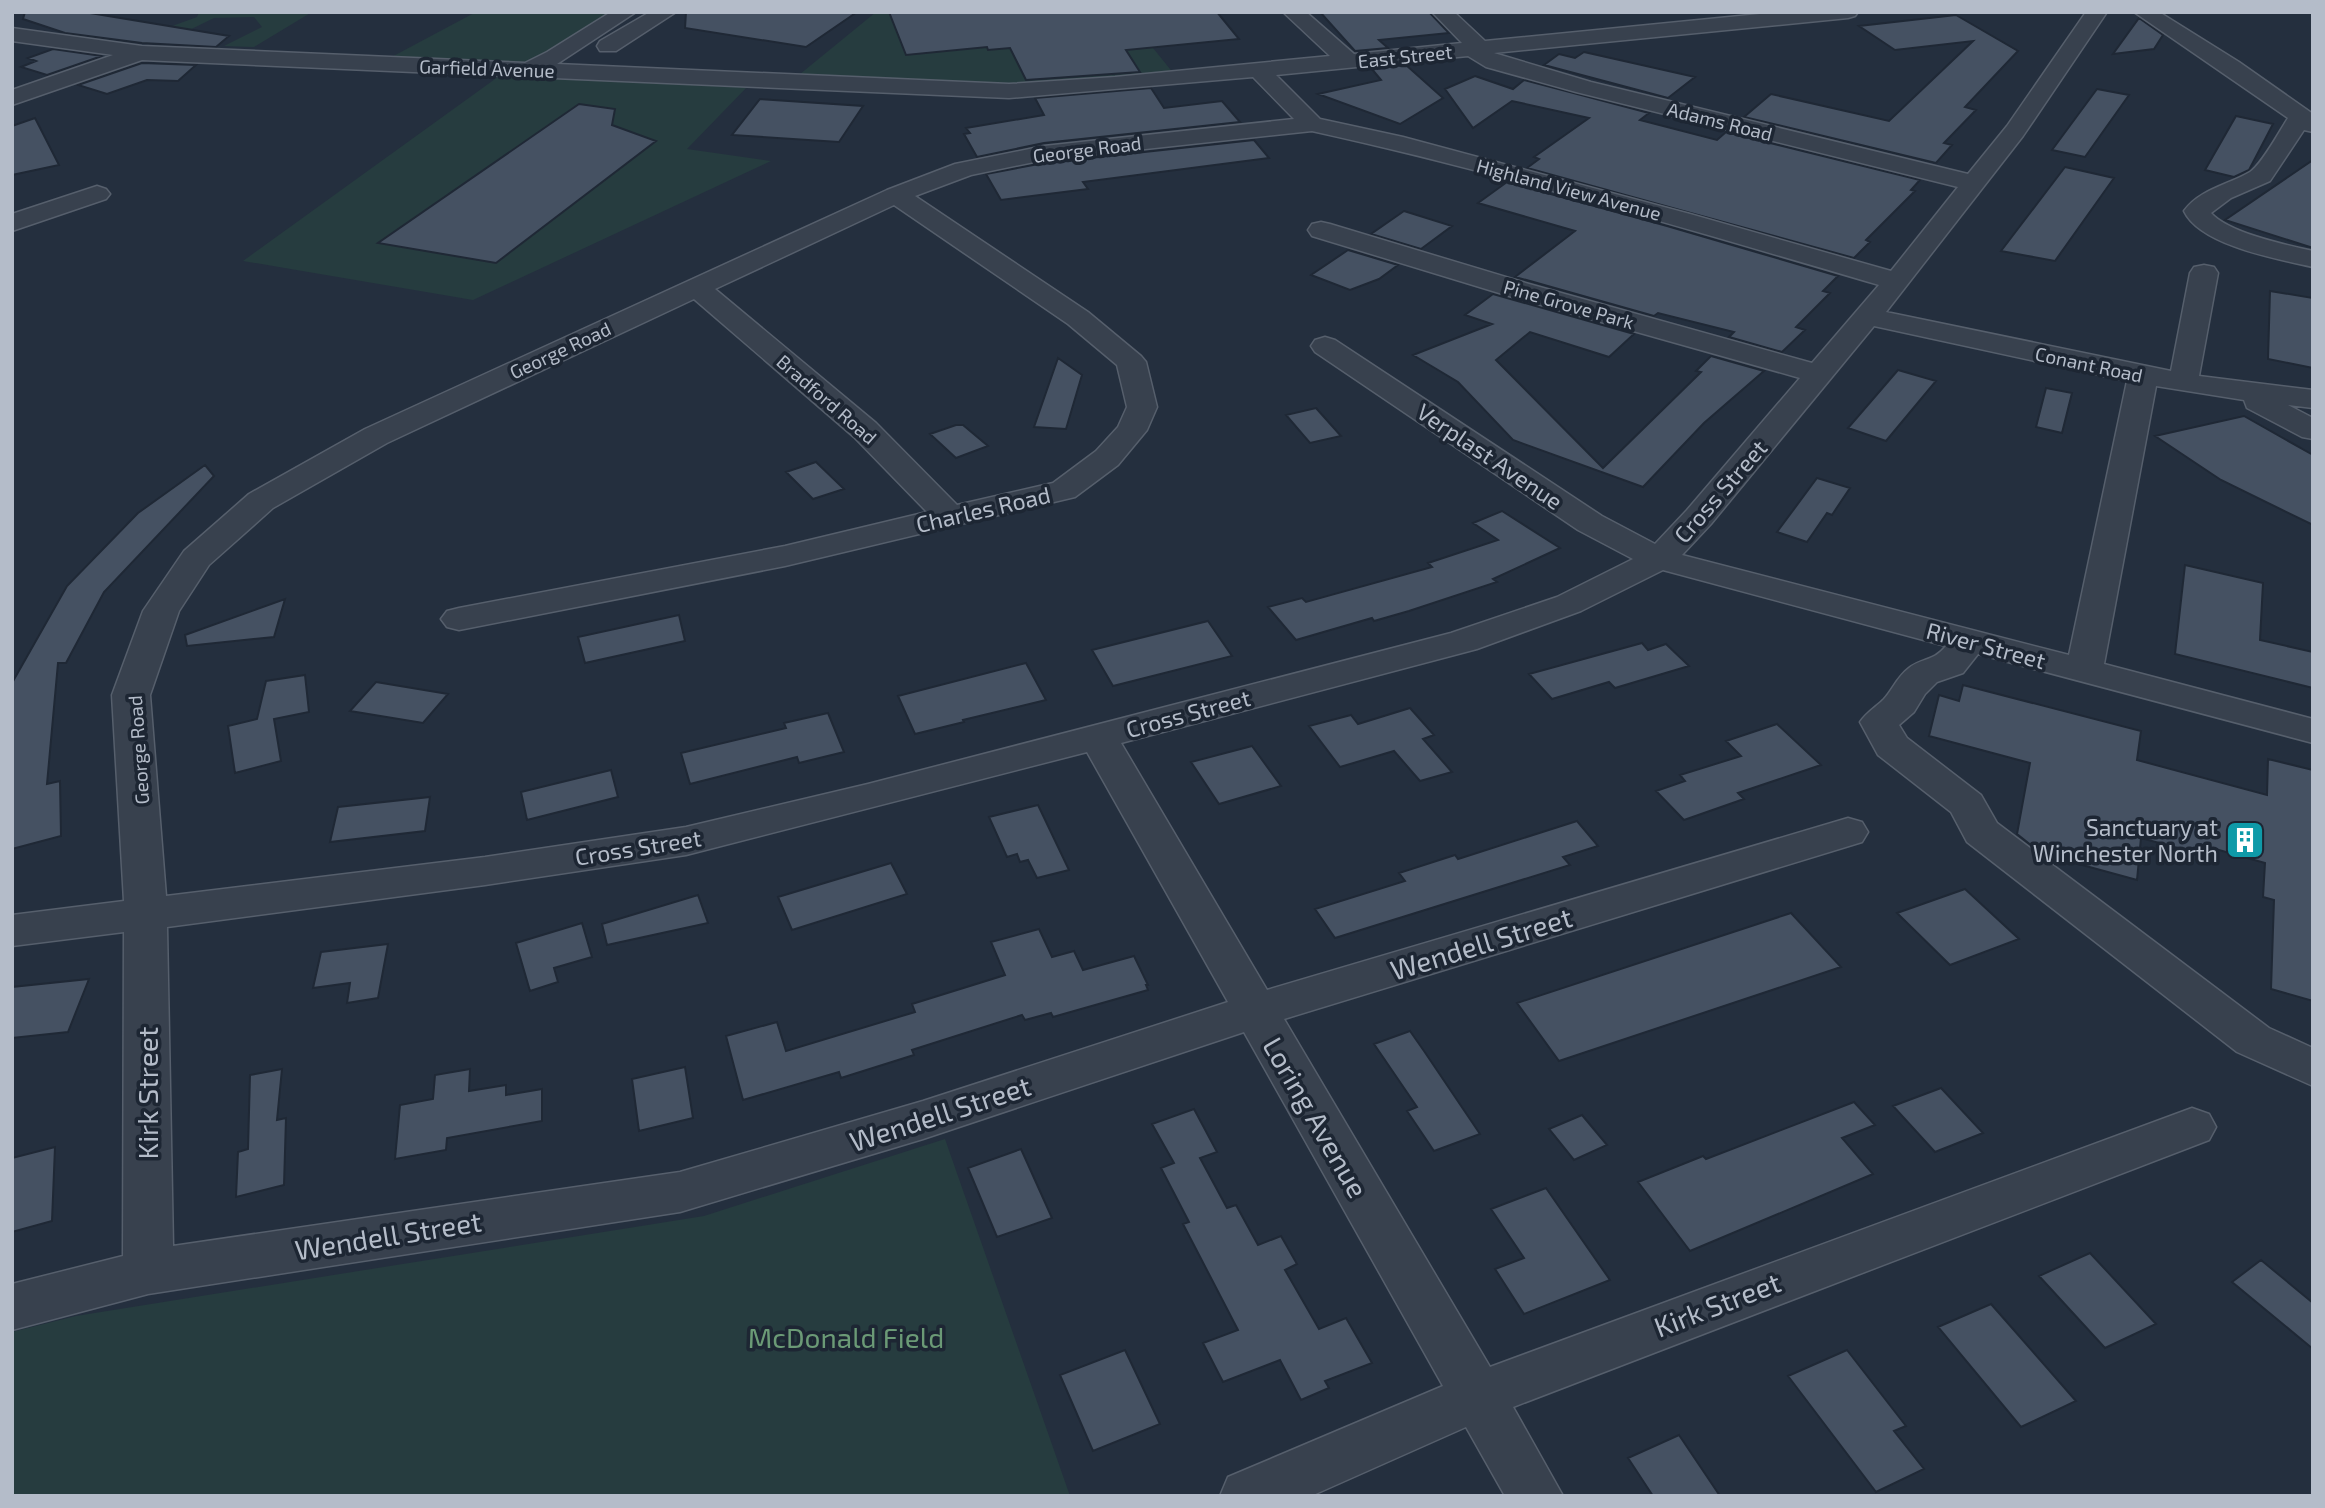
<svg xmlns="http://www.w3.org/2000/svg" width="2325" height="1508" font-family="'Exo 2',sans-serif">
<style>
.green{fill:#263c3f}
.building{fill:#455162;stroke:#1f2835;stroke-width:2}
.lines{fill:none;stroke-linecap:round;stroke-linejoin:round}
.minor-casing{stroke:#565f6c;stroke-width:3}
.minor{fill:#38414e;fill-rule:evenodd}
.labels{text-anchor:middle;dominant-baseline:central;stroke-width:7;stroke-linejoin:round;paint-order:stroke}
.far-street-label{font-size:19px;fill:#b4bcc9;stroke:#1d2633}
.street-label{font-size:23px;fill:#b4bcc9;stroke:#1d2633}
.poi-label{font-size:23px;fill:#b4bcc9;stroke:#1d2633;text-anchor:end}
.near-street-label{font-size:28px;fill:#b4bcc9;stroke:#1d2633}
.near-park-label{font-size:28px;fill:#6b9a76;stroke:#1d2633}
</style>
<rect width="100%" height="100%" fill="#242f3e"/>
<path class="green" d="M 199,12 L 312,12 L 254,47 L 224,46 L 262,27 L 254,17 L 214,18 L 161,44 L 139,38 L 197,17 Z
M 476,12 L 609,12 L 545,56 L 521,63 L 386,60 Z
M 876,12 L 1124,12 L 1174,74 L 1024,87 L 794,79 Z
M 502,74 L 748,86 L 687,149 L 771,161 L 473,300 L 243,261 Z
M 945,1139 L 1070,1496 L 12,1496 L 12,1332 L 76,1316 L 704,1216 Z"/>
<path class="building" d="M 25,12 L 84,12 L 229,36 L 216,47 L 142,43 L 65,33 L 23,19 Z
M 686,12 L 857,12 L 806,47 L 685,28 Z
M 889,12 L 1217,12 L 1239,39 L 1126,50 L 1140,72 L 1026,80 L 1010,48 L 988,50 L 987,47 L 906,55 Z
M 1320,12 L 1429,12 L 1449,33 L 1379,40 L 1388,48 L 1355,51 Z
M 1956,15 L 2018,51 L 1965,107 L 1976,110 L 1944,143 L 1952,145 L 1936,163 L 1744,117 L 1771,94 L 1889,121 L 1973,41 L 1895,50 L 1859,26 Z
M 2139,18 L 2163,35 L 2154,49 L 2113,54 Z
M 53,49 L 102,56 L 47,75 L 21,67 L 36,61 L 28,58 Z
M 1584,52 L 1695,77 L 1668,98 L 1544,65 L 1559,54 L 1575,58 Z
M 142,63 L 196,65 L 178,81 L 147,80 L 107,94 L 78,85 Z
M 1406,65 L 1443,98 L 1400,124 L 1318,94 L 1381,80 L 1371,68 Z
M 1475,76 L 1513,89 L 1524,80 L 1649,113 L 1640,120 L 1717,140 L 1726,132 L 1920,180 L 1911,190 L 1915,191 L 1866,240 L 1870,242 L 1854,258 L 1527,168 L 1539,159 L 1534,157 L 1589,118 L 1512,101 L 1473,128 L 1445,89 Z
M 1151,88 L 1164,108 L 1222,101 L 1240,122 L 1044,143 L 977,157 L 964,134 L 970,133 L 966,128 L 1044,115 L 1035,98 Z
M 2097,89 L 2129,95 L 2085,157 L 2052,150 Z
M 760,99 L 863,106 L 839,142 L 732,135 Z
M 579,104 L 615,109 L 612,125 L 656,141 L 496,263 L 378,243 Z
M 2236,116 L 2273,124 L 2249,170 L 2234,177 L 2205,170 Z
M 35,118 L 59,165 L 12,175 L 12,126 Z
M 1254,140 L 1269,158 L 1083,182 L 1088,189 L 1001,200 L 986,174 L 1044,163 Z
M 2313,160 L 2313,248 L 2225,220 Z
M 2065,167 L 2114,178 L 2055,261 L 2001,251 Z
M 1507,182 L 1667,226 L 1838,276 L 1823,291 L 1830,293 L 1796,327 L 1805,330 L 1782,352 L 1729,337 L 1734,332 L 1658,313 L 1654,316 L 1530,281 L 1515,277 L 1575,231 L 1478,203 Z
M 1404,211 L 1452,226 L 1421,249 L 1371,234 Z
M 1348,250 L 1398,265 L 1379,279 L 1350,290 L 1311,275 Z
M 2270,291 L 2313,298 L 2313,368 L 2268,359 Z
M 1493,294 L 1634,334 L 1609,357 L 1530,332 L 1496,360 L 1603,468 L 1701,372 L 1696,371 L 1711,356 L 1764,371 L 1704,423 L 1643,487 L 1513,440 L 1458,382 L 1413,355 L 1492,324 L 1465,315 Z
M 1058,358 L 1082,375 L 1066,429 L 1034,427 Z
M 1898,370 L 1936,381 L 1886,441 L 1848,428 Z
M 2046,388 L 2072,393 L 2062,433 L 2036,427 Z
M 1316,408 L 1341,436 L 1310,443 L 1286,415 Z
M 2244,416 L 2313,455 L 2313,525 L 2221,480 L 2155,436 Z
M 956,425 L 963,425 L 988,446 L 956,458 L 930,434 Z
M 816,462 L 844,489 L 813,499 L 786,472 Z
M 205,465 L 214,476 L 104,592 L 66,663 L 58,663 L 47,784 L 60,781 L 61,836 L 12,849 L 12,683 L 67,586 L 138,513 Z
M 1817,478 L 1850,488 L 1832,515 L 1827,513 L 1807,542 L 1777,532 Z
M 1502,511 L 1560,548 L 1493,579 L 1497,582 L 1409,611 L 1374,621 L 1372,618 L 1296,640 L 1268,607 L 1302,598 L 1306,602 L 1432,567 L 1428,563 L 1498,540 L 1473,523 Z
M 2185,565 L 2263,583 L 2260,640 L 2313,652 L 2313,688 L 2175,654 Z
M 285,599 L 274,637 L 187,646 L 185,635 Z
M 679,615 L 685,641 L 585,663 L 578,637 Z
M 1208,621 L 1232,656 L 1113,686 L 1092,650 Z
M 1642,643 L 1648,650 L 1666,644 L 1689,666 L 1615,688 L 1609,682 L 1552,699 L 1529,674 Z
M 1026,663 L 1046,700 L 963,720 L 964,722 L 915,734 L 898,696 Z
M 305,675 L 309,712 L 274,719 L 281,761 L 235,773 L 228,726 L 257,719 L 266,681 Z
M 376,682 L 448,694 L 423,723 L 350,711 Z
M 1963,685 L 2141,731 L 2137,760 L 2267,795 L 2268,759 L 2313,770 L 2313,1001 L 2271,989 L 2274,900 L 2263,897 L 2265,863 L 2212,848 L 2211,857 L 2141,838 L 2137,880 L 2042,854 L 2017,834 L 2030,763 L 1929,736 L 1939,695 L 1959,701 Z
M 1410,708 L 1434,735 L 1423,739 L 1452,772 L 1420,781 L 1394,751 L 1340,767 L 1309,726 L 1351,715 L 1358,724 Z
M 828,713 L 844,752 L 799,763 L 797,757 L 690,784 L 681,753 L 786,728 L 784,723 Z
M 1777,724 L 1821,765 L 1738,793 L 1744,799 L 1684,820 L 1656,791 L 1685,781 L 1680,775 L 1741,756 L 1726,741 Z
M 1252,746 L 1281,786 L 1219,804 L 1191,762 Z
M 611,770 L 618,797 L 527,820 L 521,792 Z
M 430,797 L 425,831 L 330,842 L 338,807 Z
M 1038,805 L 1069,870 L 1037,878 L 1028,860 L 1020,862 L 1017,854 L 1007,857 L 989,817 Z
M 1577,821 L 1598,846 L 1563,857 L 1570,865 L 1335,938 L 1315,909 L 1405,881 L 1399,873 L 1455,855 L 1458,859 Z
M 891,863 L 907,894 L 792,930 L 778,897 Z
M 1965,889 L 2019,939 L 1950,965 L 1897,913 Z
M 698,895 L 708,923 L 607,945 L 602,924 Z
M 1791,913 L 1841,967 L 1559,1061 L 1517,1003 Z
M 582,923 L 592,957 L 554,968 L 558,982 L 530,991 L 516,943 Z
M 1039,929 L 1052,957 L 1074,951 L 1083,970 L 1134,956 L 1148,985 L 1146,985 L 1148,990 L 1053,1017 L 1051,1013 L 1025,1020 L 1022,1015 L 912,1050 L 914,1055 L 841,1078 L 839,1072 L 743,1100 L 726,1036 L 777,1022 L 786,1051 L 915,1012 L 912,1004 L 1005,975 L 991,942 Z
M 388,944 L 378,998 L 347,1003 L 350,983 L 313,988 L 321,952 Z
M 89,979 L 68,1032 L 12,1038 L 12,987 Z
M 1410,1031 L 1424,1051 L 1480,1134 L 1434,1151 L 1407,1111 L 1417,1107 L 1374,1044 Z
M 685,1067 L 693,1118 L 639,1131 L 632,1079 Z
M 282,1069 L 277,1120 L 286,1118 L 284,1185 L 236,1197 L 238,1152 L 248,1149 L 250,1075 Z
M 470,1069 L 469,1091 L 506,1085 L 506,1095 L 542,1089 L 542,1121 L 447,1138 L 446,1150 L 395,1159 L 400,1105 L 433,1099 L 435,1075 Z
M 1941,1088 L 1983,1133 L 1935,1152 L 1893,1106 Z
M 1854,1102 L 1875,1125 L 1842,1138 L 1873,1174 L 1690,1251 L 1638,1182 L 1703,1156 L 1706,1159 Z
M 1194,1109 L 1217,1152 L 1200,1158 L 1227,1208 L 1236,1205 L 1258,1245 L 1281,1236 L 1297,1264 L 1285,1270 L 1319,1329 L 1346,1318 L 1372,1363 L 1325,1381 L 1329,1388 L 1301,1400 L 1280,1360 L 1223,1382 L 1203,1343 L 1238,1330 L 1183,1224 L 1189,1222 L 1161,1168 L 1174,1163 L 1152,1124 Z
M 1582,1115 L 1607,1145 L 1574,1160 L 1549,1129 Z
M 55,1147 L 52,1221 L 12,1232 L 12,1158 Z
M 1021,1149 L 1052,1218 L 997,1237 L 968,1168 Z
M 1546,1188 L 1610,1280 L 1524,1314 L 1495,1269 L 1524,1258 L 1491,1209 Z
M 2090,1253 L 2156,1324 L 2105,1348 L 2039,1276 Z
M 2261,1260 L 2313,1303 L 2313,1349 L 2232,1282 Z
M 1991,1304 L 2076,1401 L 2021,1427 L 1938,1327 Z
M 1125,1350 L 1160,1424 L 1093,1451 L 1060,1375 Z
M 1847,1350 L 1906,1426 L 1894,1431 L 1924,1469 L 1876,1492 L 1788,1376 Z
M 1679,1435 L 1720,1496 L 1653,1496 L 1628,1458 Z"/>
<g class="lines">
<g class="minor-casing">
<path id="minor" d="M 611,12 L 636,12 L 557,64 L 1009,84 L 1115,77 L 1330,56 L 1283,12 L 1306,12 L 1354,54 L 1462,43 L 1432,12 L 1454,12 L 1485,41 L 1781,12 L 1858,12 L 1855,16 L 1848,18 L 1494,53 L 1591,82 L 1968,174 L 2007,126 L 2086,12 L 2107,12 L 2023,136 L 1886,312 L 2171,371 L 2190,273 L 2194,267 L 2204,265 L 2214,267 L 2218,273 L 2199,376 L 2313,390 L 2313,408 L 2288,405 L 2313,418 L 2313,439 L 2302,437 L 2247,408 L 2244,400 L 2156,386 L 2104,664 L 2313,719 L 2313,743 L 1978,654 L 1963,673 L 1937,682 L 1925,694 L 1914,712 L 1899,725 L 1907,738 L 1981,795 L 1997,823 L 2269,1028 L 2313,1048 L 2313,1086 L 2237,1052 L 1967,842 L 1951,812 L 1878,755 L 1860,722 C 1867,712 1876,707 1884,699 C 1893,689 1897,677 1909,668 C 1923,657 1933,662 1946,646 L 1663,570 L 1581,611 L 1477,649 L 1121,743 L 1267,990 L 1848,818 L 1862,822 L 1868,832 L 1862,842 L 1284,1019 L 1490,1367 L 2192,1108 L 2209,1114 L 2216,1127 L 2209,1140 L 1513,1407 L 1563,1496 L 1505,1496 L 1466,1427 L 1311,1496 L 1220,1496 L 1228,1477 L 1443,1386 L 1244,1032 L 923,1139 L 680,1212 L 148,1294 L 12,1330 L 12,1284 L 123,1256 L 124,932 L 12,946 L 12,915 L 124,901 L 112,695 L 143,611 L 184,551 L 249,494 L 365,429 L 887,190 L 955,164 L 1044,146 L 1294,119 L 1253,77 L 1009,98 L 142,60 L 12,105 L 12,90 L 113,55 L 12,41 L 12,28 L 142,46 L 525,63 L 547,52 ZM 1468,56 L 1486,67 L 1576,92 L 1958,187 L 1891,271 L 1690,214 L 1403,137 L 1320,119 L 1276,75 ZM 1312,131 C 1503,173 1691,230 1879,285 L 1812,363 L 1529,284 L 1330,224 L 1321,222 L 1312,224 L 1308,230 L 1312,236 L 1509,296 L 1800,378 L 1687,510 L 1655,544 L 1602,516 L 1335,340 L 1325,337 L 1315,340 L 1311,346 L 1315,352 L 1578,530 L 1633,559 L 1557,597 L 1451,633 L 868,784 L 686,827 L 485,857 L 166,896 L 150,695 L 179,611 L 209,565 L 273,508 L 387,443 L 694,299 L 854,437 L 927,512 L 785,546 L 459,608 L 447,611 L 441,619 L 447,627 L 459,630 L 785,566 L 1075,497 L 1118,465 L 1147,430 L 1157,407 L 1146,362 L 1141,356 L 1088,312 L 915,196 L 971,175 L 1044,160 ZM 894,205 L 1068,324 L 1117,365 L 1127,407 L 1118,427 L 1096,451 L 1053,483 L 957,505 L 876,423 L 715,289 ZM 1874,326 L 2127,381 L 2069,655 L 1682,555 L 1711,524 ZM 1087,752 L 1228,1002 L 923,1101 L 680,1172 L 173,1246 L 167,927 L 485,885 L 686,855 Z
M 650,12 L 676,12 L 616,51 L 600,51 L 597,46 L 600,41 Z
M 2134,12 L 2159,12 L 2239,62 L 2313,114 L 2313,132 L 2304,130 L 2270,181 L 2231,198 L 2211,213 C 2229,233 2286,245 2313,251 L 2313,267 C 2277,259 2200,245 2184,211 C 2200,189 2228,185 2250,172 C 2262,164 2279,132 2288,118 Z
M 97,186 L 106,189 L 110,194 L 106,199 L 12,231 L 12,214 Z"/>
</g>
<use href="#minor" class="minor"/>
</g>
<defs>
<g id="building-square" transform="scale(2.0125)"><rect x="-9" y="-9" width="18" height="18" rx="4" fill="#0f9aa8" stroke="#1d2633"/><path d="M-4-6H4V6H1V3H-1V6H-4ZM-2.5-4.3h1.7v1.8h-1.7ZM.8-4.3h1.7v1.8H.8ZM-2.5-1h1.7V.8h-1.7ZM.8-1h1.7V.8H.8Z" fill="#fff"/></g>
</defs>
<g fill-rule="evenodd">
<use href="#building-square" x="2245" y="840"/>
</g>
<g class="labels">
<g class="far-street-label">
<text transform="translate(1405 56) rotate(-6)">East Street</text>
<text transform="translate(487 68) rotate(2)">Garfield Avenue</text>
<text transform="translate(1720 121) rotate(14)">Adams Road</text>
<text transform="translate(1087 149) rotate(-7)">George Road</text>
<text transform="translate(1569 189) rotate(15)">Highland View Avenue</text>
<text transform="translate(1569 304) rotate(16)">Pine Grove Park</text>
<text transform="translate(560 350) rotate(-25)">George Road</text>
<text transform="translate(2089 364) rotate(12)">Conant Road</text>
<text transform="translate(827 399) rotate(41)">Bradford Road</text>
<text transform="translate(138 750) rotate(-94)">George Road</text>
</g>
<g class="street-label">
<text transform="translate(1490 456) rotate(34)">Verplast Avenue</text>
<text transform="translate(1720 491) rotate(-49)">Cross Street</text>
<text transform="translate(983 509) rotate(-13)">Charles Road</text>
<text transform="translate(1986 645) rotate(15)">River Street</text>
<text transform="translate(1188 713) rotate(-15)">Cross Street</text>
<text transform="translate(638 847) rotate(-9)">Cross Street</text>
</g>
<g class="poi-label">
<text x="2218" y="827">Sanctuary at<tspan x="2218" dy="26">Winchester North</tspan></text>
</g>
<g class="near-street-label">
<text transform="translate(1481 943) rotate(-17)">Wendell Street</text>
<text transform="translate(147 1093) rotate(-90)">Kirk Street</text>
<text transform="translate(940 1113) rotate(-18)">Wendell Street</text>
<text transform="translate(1316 1117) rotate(60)">Loring Avenue</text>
<text transform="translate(388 1235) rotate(-9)">Wendell Street</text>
<text transform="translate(1717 1304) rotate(-21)">Kirk Street</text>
</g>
<g class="near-park-label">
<text x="846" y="1337">McDonald Field</text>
</g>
</g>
<rect width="2325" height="1508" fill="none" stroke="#b4bcc9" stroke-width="28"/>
</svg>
